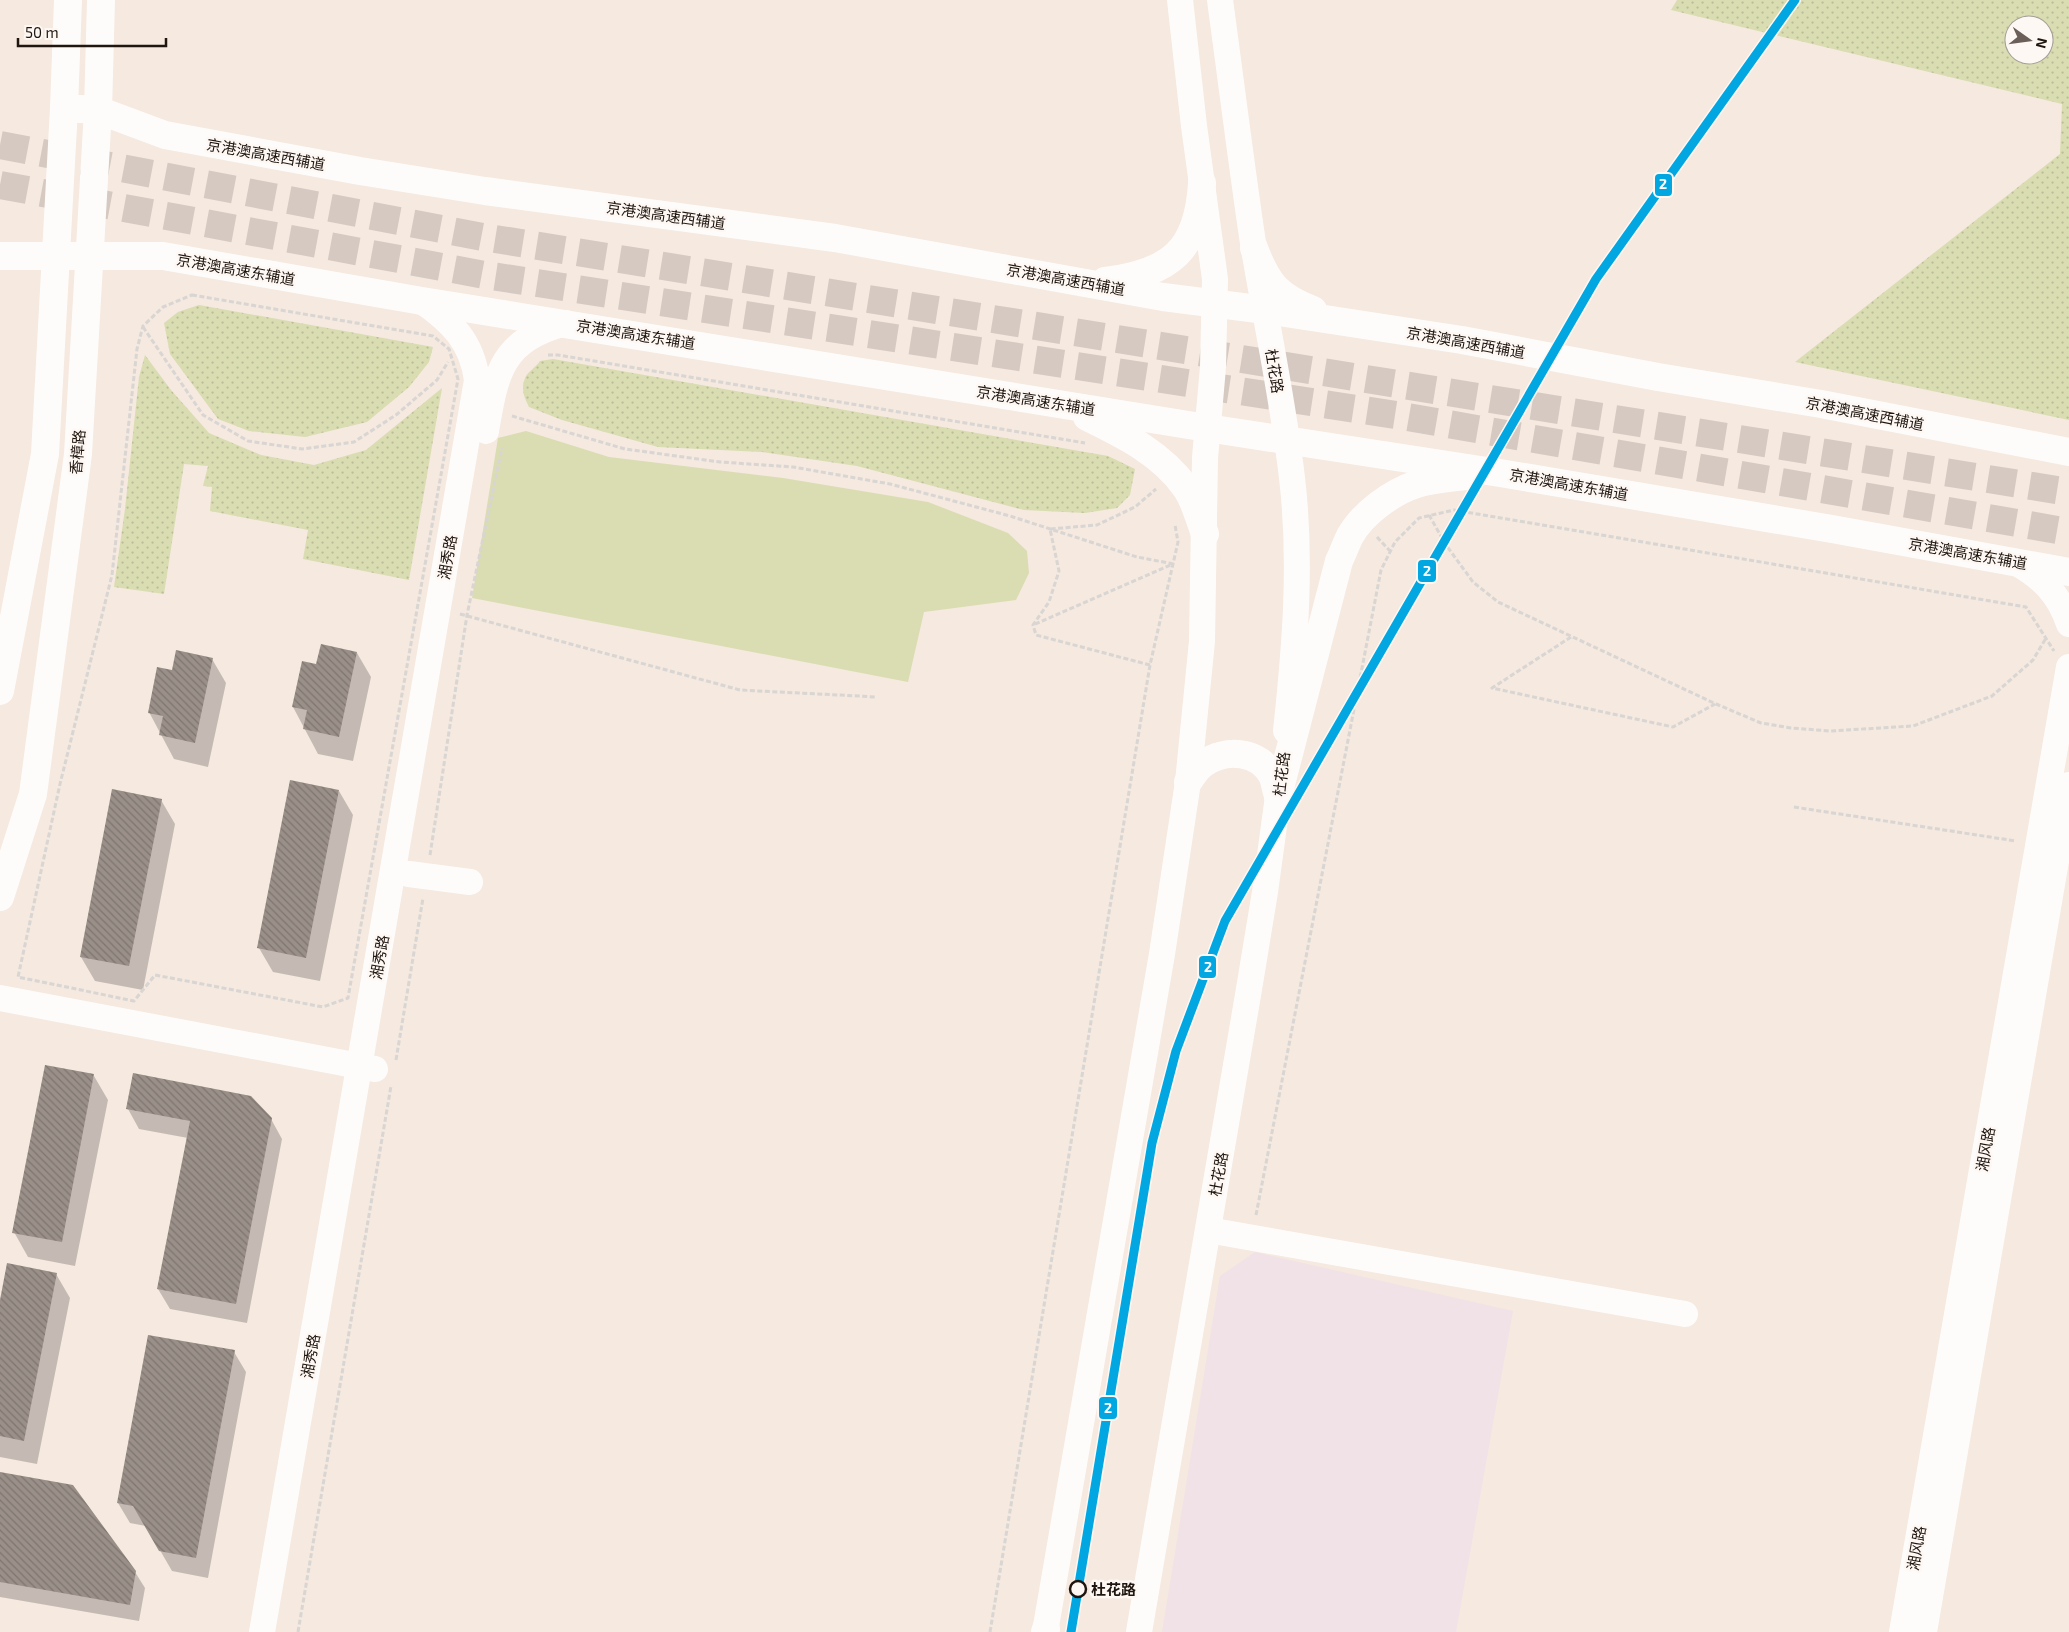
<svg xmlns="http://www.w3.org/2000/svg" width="2069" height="1632" font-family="'Exo 2','Noto Sans SC',sans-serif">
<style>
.commercial{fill:#f1e2e7}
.grass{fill:url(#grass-dots);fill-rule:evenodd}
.pitch{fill:#d9ddb1}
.shadow{fill:#0003}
.building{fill:url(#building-back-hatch)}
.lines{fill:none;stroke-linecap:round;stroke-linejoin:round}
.highway-tunnel{stroke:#d5c9c1;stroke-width:28;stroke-dasharray:28 14;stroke-linecap:butt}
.path{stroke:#d8d5d2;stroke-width:3;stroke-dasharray:5 2.5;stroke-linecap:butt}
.minor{stroke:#fefcfa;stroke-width:26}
.major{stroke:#fefcfa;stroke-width:28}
.metro-1-casing{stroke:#fef8f4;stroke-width:12}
.metro-1{stroke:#02a7e1;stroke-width:9}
.stop-dot{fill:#fef8f4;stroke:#201610;stroke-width:2.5}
.labels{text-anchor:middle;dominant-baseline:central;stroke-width:5;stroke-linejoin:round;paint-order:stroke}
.street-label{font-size:15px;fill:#201610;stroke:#fef8f4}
.stop-label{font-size:15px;font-weight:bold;fill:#201610;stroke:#fef8f4;text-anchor:start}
.line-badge{stroke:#fef8f4;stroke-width:2}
.badge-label{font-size:14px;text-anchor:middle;font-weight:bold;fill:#fff}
</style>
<defs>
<pattern id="grass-dots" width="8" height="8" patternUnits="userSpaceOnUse" patternTransform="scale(1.25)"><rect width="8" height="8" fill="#d9ddb1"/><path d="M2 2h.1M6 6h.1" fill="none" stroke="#babd97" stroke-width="1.8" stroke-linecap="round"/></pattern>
<pattern id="building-back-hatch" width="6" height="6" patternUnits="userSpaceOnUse" patternTransform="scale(1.25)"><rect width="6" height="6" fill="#9a9089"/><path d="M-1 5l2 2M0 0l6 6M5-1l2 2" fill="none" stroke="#7d756f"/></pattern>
</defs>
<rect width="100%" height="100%" fill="#f5e9e0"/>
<path class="commercial" d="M 1255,1252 L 1513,1311 L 1456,1632 L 1162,1632 L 1220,1276 Z"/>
<path class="grass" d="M 1677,0 L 2069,0 L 2069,420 L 1795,362 L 2060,154 L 2062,104 L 1671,10 ZM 2014,25 L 2044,25 L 2044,55 L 2014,55 Z
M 199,305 L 433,347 L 429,362 L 409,387 L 367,422 L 305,437 L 249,431 L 218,419 L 170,354 L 164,323 L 178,312 Z
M 145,355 L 171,390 L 209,433 L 261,455 L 314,465 L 366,450 L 442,388 L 409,580 L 303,559 L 308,530 L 210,511 L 212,487 L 203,486 L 208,466 L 184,464 L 164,594 L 114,587 L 125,509 L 139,377 Z
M 553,359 L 1108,456 L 1135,469 L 1130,495 L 1117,508 L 1085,513 L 1024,510 L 857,466 L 762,452 L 658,447 L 562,420 L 529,407 C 524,397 520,388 526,376 C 529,371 536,367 540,361 Z"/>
<path class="pitch" d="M 526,431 L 609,457 L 783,478 L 928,502 L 1008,533 L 1027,551 L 1029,573 L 1016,600 L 924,612 L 908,682 L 472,598 L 498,438 Z"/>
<path class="shadow" d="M 357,653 L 371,677 L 353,761 L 318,754 L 293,707 L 317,666 Z
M 212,659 L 226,683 L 208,767 L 174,759 L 149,712 Z
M 339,791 L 353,815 L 320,981 L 273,972 L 259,948 Z
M 161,800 L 175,824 L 143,990 L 95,981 L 81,957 Z
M 94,1076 L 108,1100 L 75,1266 L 28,1257 L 14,1232 Z
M 128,1109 L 271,1119 L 282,1139 L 247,1323 L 170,1309 L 158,1289 L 188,1138 L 139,1129 Z
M 56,1274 L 70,1298 L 37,1464 L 0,1457 L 0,1307 Z
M 234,1352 L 246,1372 L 208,1578 L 172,1571 L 146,1526 L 130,1523 L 118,1503 Z
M 0,1473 L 135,1572 L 145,1588 L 139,1621 L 0,1597 Z"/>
<path class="building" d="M 321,644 L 357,652 L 339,737 L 303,729 L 307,710 L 292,707 L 302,661 L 316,664 Z
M 176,650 L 213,658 L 195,743 L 159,735 L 163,716 L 148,713 L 157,667 L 172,670 Z
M 290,780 L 339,790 L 306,958 L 257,948 Z
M 112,789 L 162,799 L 129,966 L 80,957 Z
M 45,1065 L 94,1074 L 62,1242 L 12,1233 Z
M 133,1073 L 251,1096 L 272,1118 L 236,1304 L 157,1289 L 190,1121 L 126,1109 Z
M 7,1263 L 57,1273 L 24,1441 L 0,1436 L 0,1300 Z
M 148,1335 L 235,1350 L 196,1558 L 159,1551 L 133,1506 L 117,1503 Z
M 0,1472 L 73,1485 L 136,1571 L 130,1605 L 0,1582 Z"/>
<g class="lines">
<path class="highway-tunnel" d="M 0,145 L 483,237 L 2069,492
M 0,185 L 485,275 L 1402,416 L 2069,532"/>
<path class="path" d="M 192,295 L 433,336 L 449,349 L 458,379 L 348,998 L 323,1007 L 155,975 L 134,1001 L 18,977 L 60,784 L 112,575 L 137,349 L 143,326 L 163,307 Z
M 143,327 L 203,415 L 248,441 L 302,449 L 354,442 L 396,415 L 437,380 L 448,362
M 548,355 L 558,355 L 1085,443
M 512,416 L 625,449 L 720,462 L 793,467 L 890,484 L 1010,516 L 1137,557 L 1174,564
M 1429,515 L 1446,545 L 1473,582 L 1498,602 L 1716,704 L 1761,723 L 1791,728 L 1830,731 L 1913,726 L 1992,696 L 2033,660 L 2046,638
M 1377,537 L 1390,551
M 460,614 L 740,690 L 877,697
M 1035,624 L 1173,564
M 1571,637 L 1492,688 L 1673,727 L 1715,704
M 1150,665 L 1036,635 L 1033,625 L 1049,602 L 1059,571 L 1050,529 L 1097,525 L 1135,507 L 1156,489
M 1794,807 L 2016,841
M 430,855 L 467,615 L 502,448
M 396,1060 L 423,898
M 1256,1215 L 1381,570 L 1395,542 L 1419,518 L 1454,510 L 2026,607 L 2054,651
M 298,1632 L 391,1086
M 990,1632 L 1150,665 L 1178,542 L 1175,525"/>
<path class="minor" d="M 1220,0 C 1231,81 1241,162 1253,243 C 1266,322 1283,399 1292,478 C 1302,562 1295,647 1286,731
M 486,431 C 496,371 502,340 566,323
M 2015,562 C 2043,578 2059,594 2069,624
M 409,874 L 470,882
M 0,998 L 375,1069
M 1208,1230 L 1685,1314
M 262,1632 L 477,380 C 472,342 452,322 422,301
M 1045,1632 L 1162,954 L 1188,782 L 1202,641 L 1205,458 L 1213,367 L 1215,279 L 1194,126 L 1180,0
M 1139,1632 L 1248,995 L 1265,892 L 1281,774
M 1902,1632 L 2069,667
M 1924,1632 L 2069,785"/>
<path class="major" d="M 64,108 L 98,110 L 165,135 L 360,171 L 485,191 L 835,238 L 1163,297 L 1266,310 L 1462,340 L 1658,377 L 1821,404 L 2069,452
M 1254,248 C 1267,283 1277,296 1313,310
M 0,256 L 163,256 L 422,301 L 1207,428 L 1500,473 L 1832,529 L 2069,572
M 1105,281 C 1171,273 1198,250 1202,183
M 1087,417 C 1124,435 1161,453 1186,488 C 1195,501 1199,519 1205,534
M 0,691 L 45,454 L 64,108 L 68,0
M 1188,782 C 1192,776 1197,768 1203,764 C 1225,748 1260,750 1273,777 C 1275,783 1276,790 1278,796
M 1278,796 L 1339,561 C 1343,553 1346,544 1350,536 C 1363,513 1392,492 1417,484 C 1433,479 1450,478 1466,476
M 0,897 L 33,794 L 78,454 L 98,110 L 101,0
M 1045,1632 L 1046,1629"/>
<g class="metro-1-casing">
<path id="metro-1" d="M 1071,1632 L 1152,1143 L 1176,1051 L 1225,921 L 1596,279 L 1795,0"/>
</g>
<use href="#metro-1" class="metro-1"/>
</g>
<circle class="stop-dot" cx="1078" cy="1589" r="8"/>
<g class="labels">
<g class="street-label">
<text transform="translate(266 154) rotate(10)">京港澳高速西辅道</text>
<text transform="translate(666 215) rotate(8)">京港澳高速西辅道</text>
<text transform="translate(236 269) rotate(10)">京港澳高速东辅道</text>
<text transform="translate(1066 279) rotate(10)">京港澳高速西辅道</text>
<text transform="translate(636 334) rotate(9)">京港澳高速东辅道</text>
<text transform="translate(1466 342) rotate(10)">京港澳高速西辅道</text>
<text transform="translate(1275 371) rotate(81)">杜花路</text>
<text transform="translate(1036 400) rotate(9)">京港澳高速东辅道</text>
<text transform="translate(1865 413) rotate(11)">京港澳高速西辅道</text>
<text transform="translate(77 452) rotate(-85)">香樟路</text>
<text transform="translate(1569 484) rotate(10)">京港澳高速东辅道</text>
<text transform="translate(1968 553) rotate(10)">京港澳高速东辅道</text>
<text transform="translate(447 557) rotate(-80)">湘秀路</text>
<text transform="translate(1281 774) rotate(-83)">杜花路</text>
<text transform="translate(379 957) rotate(-80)">湘秀路</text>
<text transform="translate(1985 1149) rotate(-80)">湘风路</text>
<text transform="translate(1218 1174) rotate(-80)">杜花路</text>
<text transform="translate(310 1356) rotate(-80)">湘秀路</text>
<text transform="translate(1916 1548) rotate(-80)">湘风路</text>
</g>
<g class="stop-label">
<text x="1091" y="1589">杜花路</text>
</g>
</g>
<g class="line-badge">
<rect x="1654" y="173" width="19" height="24" rx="5" fill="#02a7e1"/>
<rect x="1417" y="559" width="20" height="24" rx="5" fill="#02a7e1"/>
<rect x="1198" y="955" width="19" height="24" rx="5" fill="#02a7e1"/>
<rect x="1098" y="1396" width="20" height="24" rx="5" fill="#02a7e1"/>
</g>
<g class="badge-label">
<text x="1663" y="189">2</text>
<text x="1427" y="576">2</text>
<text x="1208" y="972">2</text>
<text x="1108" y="1413">2</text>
</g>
<g transform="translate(2029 40) rotate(104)"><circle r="24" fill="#fef8f4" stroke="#a59e99"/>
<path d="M0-4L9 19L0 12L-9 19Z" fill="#6b6059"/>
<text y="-8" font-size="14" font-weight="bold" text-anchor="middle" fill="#201610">N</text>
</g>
<path d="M18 38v8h148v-8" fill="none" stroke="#201610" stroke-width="2.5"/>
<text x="25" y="38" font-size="15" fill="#201610" stroke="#fef8f4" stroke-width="4" paint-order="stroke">50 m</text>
</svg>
